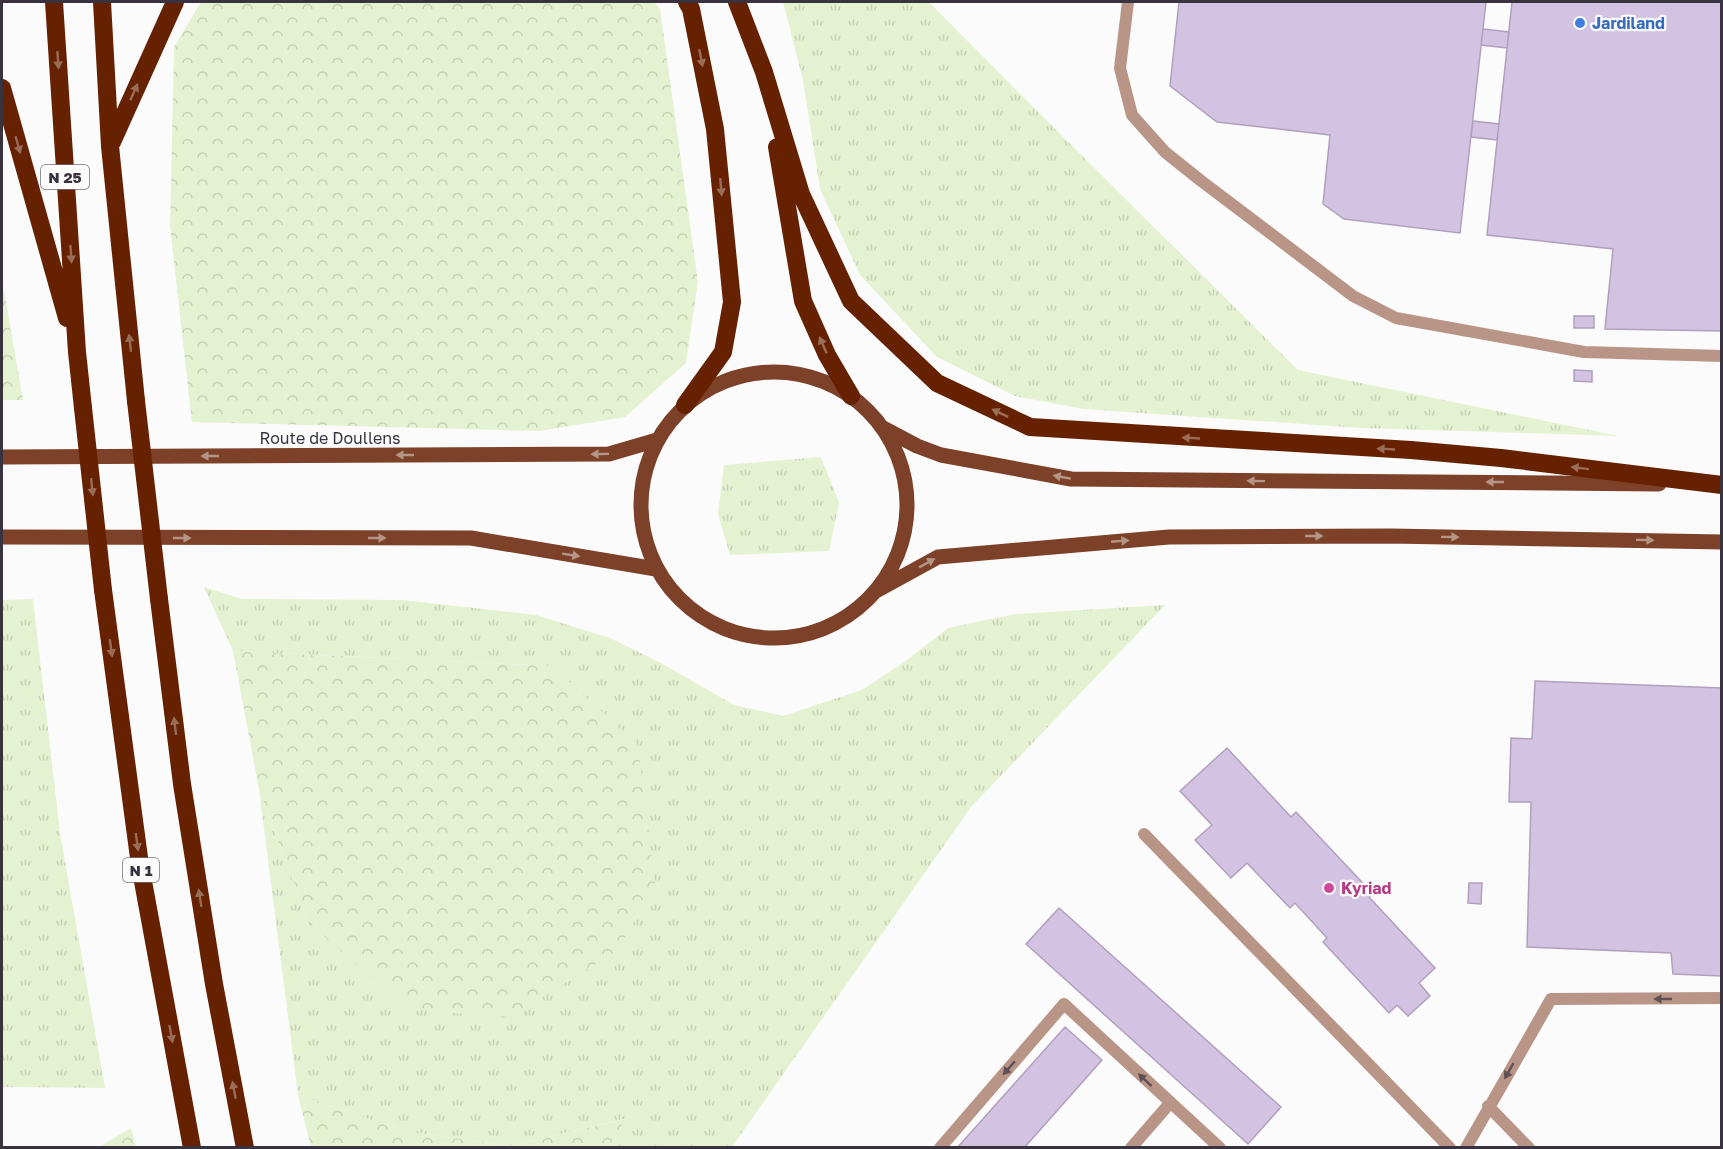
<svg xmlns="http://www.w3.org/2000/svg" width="1723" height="1149" font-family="'Golos Text',sans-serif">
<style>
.grass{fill:url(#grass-tufts)}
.forest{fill:url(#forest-crowns)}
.building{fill:#d3c3e2;stroke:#b0a0be;stroke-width:1.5}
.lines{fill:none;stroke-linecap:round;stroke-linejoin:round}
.lane{stroke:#b99587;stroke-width:12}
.street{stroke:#b99587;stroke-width:12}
.primary{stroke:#7c4128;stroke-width:15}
.highway{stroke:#652100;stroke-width:18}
.highway-bridge{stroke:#652100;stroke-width:18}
.oneway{fill:#9a6d58}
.oneway2{fill:#b59587}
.oneway3{fill:#5f5055}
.shop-dot{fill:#3f7fe0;stroke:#fbfbfb;stroke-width:2}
.hotel-dot{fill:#d1479c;stroke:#fbfbfb;stroke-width:2}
.labels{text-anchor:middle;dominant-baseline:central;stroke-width:4.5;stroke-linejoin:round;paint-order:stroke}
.shield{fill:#fbfbfb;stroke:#736f77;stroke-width:1.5}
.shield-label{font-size:15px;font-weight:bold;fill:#39333f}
.shop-label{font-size:16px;font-weight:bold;fill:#366cbe;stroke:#fbfbfb;text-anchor:start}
.street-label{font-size:16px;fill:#39333f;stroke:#fbfbfb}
.hotel-label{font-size:16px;font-weight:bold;fill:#b23c85;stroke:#fbfbfb;text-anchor:start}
</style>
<defs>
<pattern id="grass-tufts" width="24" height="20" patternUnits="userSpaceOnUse" patternTransform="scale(1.5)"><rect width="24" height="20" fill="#e5f2d2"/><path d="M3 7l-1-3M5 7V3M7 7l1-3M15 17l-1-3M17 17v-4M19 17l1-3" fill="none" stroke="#c5d0b5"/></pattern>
<pattern id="forest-crowns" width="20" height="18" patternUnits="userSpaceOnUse" patternTransform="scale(1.5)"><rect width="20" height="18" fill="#e5f2d2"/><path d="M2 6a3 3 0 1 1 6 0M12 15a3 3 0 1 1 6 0" fill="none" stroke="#c5d0b5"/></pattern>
</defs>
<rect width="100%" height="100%" fill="#fbfbfb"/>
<path class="grass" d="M 783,2 L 929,2 L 1041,115 L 1298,370 L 1619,436 L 1361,428 L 1083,409 L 1015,396 L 937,357 L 860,275 L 820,189 L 803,80 Z
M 821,457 L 839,503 L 829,551 L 730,555 L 718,514 L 724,465 Z
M 204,587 L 242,599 L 403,600 L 536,615 L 610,638 L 661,663 L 734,705 L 783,716 L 862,690 L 907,660 L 948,628 L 1015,614 L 1165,605 L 971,807 L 732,1147 L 609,1147 L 624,1119 L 510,1146 L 404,1131 L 298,1095 L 259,789 L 308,922 L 552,666 L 233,651 Z
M 33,599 L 60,833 L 105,1088 L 2,1087 L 2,600 Z"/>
<path class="forest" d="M 201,2 L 654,2 L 660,9 L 698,282 L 686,363 L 625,417 L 539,431 L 192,422 L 170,226 L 174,47 Z
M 2,279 L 23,400 L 2,400 Z
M 233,651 L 552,666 L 638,745 L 655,883 L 618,950 L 509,1018 L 407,1009 L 308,922 L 259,789 Z
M 298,1095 L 404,1131 L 510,1146 L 625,1119 L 609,1147 L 311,1147 Z
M 131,1128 L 136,1147 L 99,1147 Z"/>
<path class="building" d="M 1179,2 L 1486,2 L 1460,233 L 1344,219 L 1323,204 L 1330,135 L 1217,122 L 1170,86 Z
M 1512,2 L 1722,2 L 1722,331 L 1605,329 L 1613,249 L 1487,235 Z
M 1483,29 L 1509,32 L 1507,48 L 1481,45 Z
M 1473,121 L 1499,124 L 1497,140 L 1471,137 Z
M 1574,316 L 1594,316 L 1594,328 L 1574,328 Z
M 1574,370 L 1592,371 L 1592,382 L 1574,381 Z
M 1535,681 L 1722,688 L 1722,976 L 1673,974 L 1671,953 L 1527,947 L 1531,802 L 1509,802 L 1511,738 L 1532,739 Z
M 1227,748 L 1291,817 L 1296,812 L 1373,894 L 1369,897 L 1435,968 L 1419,983 L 1430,996 L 1408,1016 L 1397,1005 L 1389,1013 L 1323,942 L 1327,938 L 1295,903 L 1290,908 L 1247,863 L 1231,878 L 1195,840 L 1212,825 L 1180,791 Z
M 1469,883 L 1482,883 L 1481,904 L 1468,903 Z
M 1059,908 L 1281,1107 L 1248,1144 L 1026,944 Z
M 1065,1027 L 1102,1060 L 1024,1148 L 957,1148 Z"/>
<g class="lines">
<path class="lane" d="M 1128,2 L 1120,68 L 1132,115 L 1165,152 L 1200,180 L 1353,296 L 1396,318 L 1584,352 L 1722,356
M 1144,834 L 1385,1081
M 1488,1106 L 1529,1148
M 940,1148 L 1064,1004 L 1220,1148
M 1131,1148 L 1170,1103
M 1466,1148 L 1551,999 L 1722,998"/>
<path class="street" d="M 1385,1081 L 1450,1148"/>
<path class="primary" d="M641 505a133 133 0 1 1 266 0a133 133 0 1 1-266 0Z
M 883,428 L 917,446 L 941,455 L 1071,479 L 1659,484
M 2,457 L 609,454 L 657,440
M 2,537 L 471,538 L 656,569
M 876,591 L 938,557 L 1169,537 L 1391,536 L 1722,542"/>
<path class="highway" d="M 54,2 L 77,352 L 83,408
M 102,2 L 110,146 L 136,401
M 737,2 L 764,72 L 801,194 L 851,301 L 937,383 L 1030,427 L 1411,450 L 1501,458 L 1722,485
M 2,88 L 67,318
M 112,142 L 175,2
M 777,147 L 803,301 L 827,355 L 851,396
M 685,405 L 723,352 L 732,302 L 715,129 L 691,9 L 687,2
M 103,590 L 140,865 L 192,1148
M 159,599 L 182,784 L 214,984 L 245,1148"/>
<path class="highway-bridge" d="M 136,401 L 159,599
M 83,408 L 103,590"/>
</g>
<defs><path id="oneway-solid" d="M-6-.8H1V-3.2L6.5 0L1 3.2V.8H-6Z" transform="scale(1.5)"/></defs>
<g class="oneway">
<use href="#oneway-solid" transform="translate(701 58) rotate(79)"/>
<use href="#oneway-solid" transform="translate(58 60) rotate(86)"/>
<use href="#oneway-solid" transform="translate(134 92) rotate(-66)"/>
<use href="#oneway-solid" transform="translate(18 145) rotate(74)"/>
<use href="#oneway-solid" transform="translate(721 187) rotate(85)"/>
<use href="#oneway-solid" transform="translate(71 254) rotate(86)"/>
<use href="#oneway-solid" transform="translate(130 343) rotate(-96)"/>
<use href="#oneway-solid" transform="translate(823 345) rotate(-114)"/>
<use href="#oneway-solid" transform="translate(1000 413) rotate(-154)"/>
<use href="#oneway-solid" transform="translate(1191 438) rotate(-177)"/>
<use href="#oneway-solid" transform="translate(1386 449) rotate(-177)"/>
<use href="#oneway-solid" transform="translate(1580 468) rotate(-173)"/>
<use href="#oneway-solid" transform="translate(92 487) rotate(84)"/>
<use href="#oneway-solid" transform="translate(111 648) rotate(82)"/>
<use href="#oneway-solid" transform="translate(175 726) rotate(-97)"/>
<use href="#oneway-solid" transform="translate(137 842) rotate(82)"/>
<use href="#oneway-solid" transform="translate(200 898) rotate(-99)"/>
<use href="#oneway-solid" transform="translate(171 1034) rotate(80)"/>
<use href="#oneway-solid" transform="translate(234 1090) rotate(-101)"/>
</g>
<g class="oneway2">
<use href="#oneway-solid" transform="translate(600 454) rotate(179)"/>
<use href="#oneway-solid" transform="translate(405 455) rotate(180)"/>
<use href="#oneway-solid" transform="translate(210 456) rotate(180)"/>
<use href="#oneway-solid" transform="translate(1062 477) rotate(-170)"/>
<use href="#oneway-solid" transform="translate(1256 481) rotate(-179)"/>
<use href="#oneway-solid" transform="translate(1495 482) rotate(-180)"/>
<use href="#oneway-solid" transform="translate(1314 536)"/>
<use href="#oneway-solid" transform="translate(1450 537) rotate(1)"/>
<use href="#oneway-solid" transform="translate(182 538)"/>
<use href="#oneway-solid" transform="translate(377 538)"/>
<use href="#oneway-solid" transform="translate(1645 540) rotate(1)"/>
<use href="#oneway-solid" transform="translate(1120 541) rotate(-5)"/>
<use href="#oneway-solid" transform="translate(571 555) rotate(9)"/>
<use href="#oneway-solid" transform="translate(927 563) rotate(-29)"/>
</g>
<g class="oneway3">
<use href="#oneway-solid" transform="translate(1663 999) rotate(180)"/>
<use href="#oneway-solid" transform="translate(1009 1068) rotate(131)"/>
<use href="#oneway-solid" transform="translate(1509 1071) rotate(120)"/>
<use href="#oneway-solid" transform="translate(1145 1080) rotate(-137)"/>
</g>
<circle class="shop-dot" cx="1580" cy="23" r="6"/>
<circle class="hotel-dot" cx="1329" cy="888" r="6"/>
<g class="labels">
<g class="shield">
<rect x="41" y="165" width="48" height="24" rx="4.5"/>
<rect x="123" y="858" width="36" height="24" rx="4.5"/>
</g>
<g class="shield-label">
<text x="65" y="177">N 25</text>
<text x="141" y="870">N 1</text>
</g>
<g class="shop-label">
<text x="1592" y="23">Jardiland</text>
</g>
<g class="street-label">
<text x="330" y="438">Route de Doullens</text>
</g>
<g class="hotel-label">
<text x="1341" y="888">Kyriad</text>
</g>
</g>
<rect width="1723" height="1149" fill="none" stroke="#39333f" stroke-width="6"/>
</svg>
